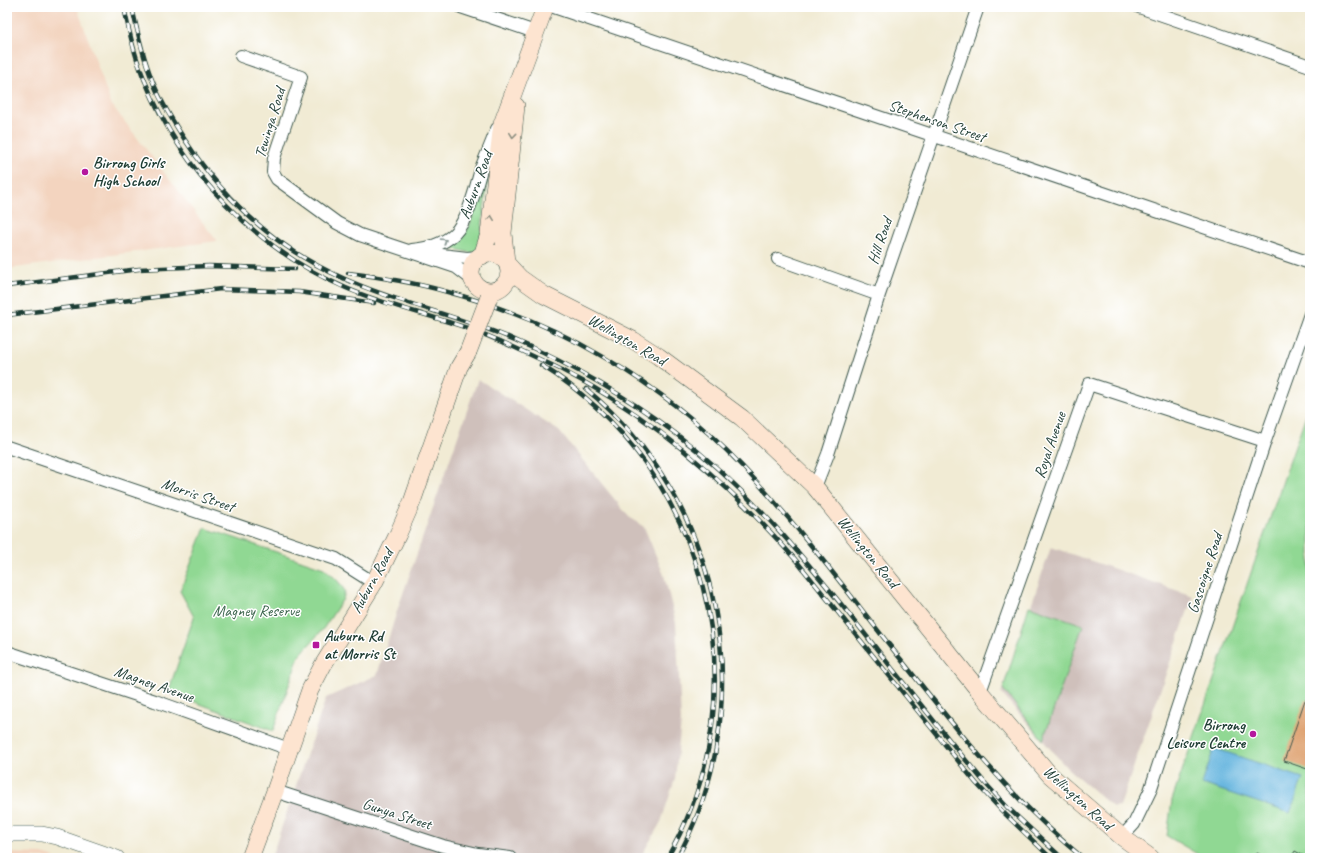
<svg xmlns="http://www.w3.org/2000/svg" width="1317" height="865" font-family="Caveat,sans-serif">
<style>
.built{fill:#f3d4bf}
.industrial{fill:#cfc0bb}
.green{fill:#90d893;stroke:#588a64}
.water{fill:#63b4de;stroke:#417889}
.building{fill:#dd9e6a}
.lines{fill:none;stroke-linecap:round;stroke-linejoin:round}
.minor-casing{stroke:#3e574c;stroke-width:14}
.tertiary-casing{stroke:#3e574c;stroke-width:16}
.secondary-casing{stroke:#3e574c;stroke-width:18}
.minor{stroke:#fff;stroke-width:12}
.tertiary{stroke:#fff;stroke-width:15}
.secondary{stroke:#fde4d0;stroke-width:17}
.rail-casing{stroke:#1f3d34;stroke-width:4.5}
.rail{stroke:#fff;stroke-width:3;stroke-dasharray:9;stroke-linecap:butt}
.secondary-bridge-casing{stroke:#3e574c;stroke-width:18;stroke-linecap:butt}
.secondary-bridge{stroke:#fde4d0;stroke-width:17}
.oneway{stroke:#8e9082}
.oneway2{stroke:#8f9e9a}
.poi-dot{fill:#b5179e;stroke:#fff;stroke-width:1.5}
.labels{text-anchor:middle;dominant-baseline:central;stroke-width:3;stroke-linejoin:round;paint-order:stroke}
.street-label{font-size:16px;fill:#1f3d34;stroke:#fff}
.poi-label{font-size:16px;font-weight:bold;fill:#1f3d34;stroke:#fff;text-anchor:start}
.park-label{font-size:16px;fill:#3b644c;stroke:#fff}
</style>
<rect width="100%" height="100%" fill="#fff"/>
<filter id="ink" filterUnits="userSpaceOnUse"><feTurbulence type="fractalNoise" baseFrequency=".025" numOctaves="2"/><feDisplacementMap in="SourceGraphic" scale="8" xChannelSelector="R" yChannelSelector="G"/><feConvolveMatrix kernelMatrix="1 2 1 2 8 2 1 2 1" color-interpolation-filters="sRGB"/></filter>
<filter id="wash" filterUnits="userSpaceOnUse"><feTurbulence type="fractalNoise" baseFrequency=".012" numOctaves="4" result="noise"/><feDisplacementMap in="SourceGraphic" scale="16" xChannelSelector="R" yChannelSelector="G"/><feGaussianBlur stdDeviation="0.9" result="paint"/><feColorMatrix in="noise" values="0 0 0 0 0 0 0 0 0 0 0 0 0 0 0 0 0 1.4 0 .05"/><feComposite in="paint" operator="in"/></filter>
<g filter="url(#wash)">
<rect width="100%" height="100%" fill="#f1ebd4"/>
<path class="built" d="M 7,7 L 77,7 L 111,104 L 217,241 L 7,269 Z
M 7,853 L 42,854 L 56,858 L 7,858 Z"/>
<path class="industrial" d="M 478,379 L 559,431 L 629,517 L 644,527 L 664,575 L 676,623 L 679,676 L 681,722 L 675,779 L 661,822 L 640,858 L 271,858 L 326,698 L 377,675 L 398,608 Z
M 1051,547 L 1193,596 L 1120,806 L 1113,807 L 1067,768 L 1001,693 Z"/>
<path class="green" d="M 489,169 L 479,250 L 471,253 L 452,248 L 469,227 Z
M 1310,403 L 1310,858 L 1204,858 L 1167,836 L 1172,800 Z
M 205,528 L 324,568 L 338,581 L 345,591 L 343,599 L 323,629 L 299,656 L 273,731 L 168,692 L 194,617 L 180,591 Z
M 1029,606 L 1083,625 L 1043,740 L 1003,689 Z"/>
<path class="water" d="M 1214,748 L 1303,778 L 1290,813 L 1202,784 Z"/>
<g id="blocks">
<path class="building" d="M 1305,700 L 1310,702 L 1310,770 L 1284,761 Z
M 1295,851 L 1308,858 L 1291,858 Z
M 1257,853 L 1268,858 L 1255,858 Z"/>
</g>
</g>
<g filter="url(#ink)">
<use href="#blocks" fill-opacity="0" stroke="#3e574c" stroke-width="1"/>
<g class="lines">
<g class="minor-casing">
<path id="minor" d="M 461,7 L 535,32
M 554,7 L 1310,263
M 1139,7 L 1310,66
M 241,56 L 301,77 L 274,158 L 273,172 L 277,179 L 337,223 L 360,235 L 456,267 L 473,280
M 412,250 C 428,248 442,245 454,234 C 469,219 476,186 482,166 C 487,154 492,142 497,129
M 433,254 L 467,258 L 479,257
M 778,259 L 879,295
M 7,447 L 336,559 L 374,583
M 815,487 L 828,454 L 879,295 L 978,7
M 7,652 L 155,701 L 289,749
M 980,692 L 1089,384 L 1265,441
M 275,791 L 443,846 L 478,854 L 510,858
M 1122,837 L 1134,824 L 1150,791 L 1265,441 L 1310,314"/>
</g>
<g class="tertiary-casing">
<path id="tertiary" d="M 7,834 L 42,834 L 57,837 L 117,858"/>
</g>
<g class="secondary-casing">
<path id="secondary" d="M471 272a19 19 0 1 1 38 0a19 19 0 1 1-38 0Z
M 482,256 L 489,234 L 502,124 L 545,7
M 506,262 L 503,233 L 516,106
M 508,265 L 520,278 L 544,295 L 633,340 L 658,356 L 742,418 L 815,487 L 980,692 L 1050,775 L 1122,837 L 1151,858
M 250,858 L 275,791 L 310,690 L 323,665 L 374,583 L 398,534 L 412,502 L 459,367 L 468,352"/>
</g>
<use href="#minor" class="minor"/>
<use href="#tertiary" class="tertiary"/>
<use href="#secondary" class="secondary"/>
<g class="rail-casing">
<path id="rail" d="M 124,7 C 129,32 135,58 145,81 C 182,172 256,249 346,288 C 385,305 426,314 467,328 C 499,339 531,355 562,370 C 652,416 728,483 794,558 L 976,783 L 1002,811 L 1051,858
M 132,7 C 137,30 142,54 151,77 C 159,99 172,120 185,140 C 225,201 278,250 345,279 C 400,304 460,316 515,340 C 572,365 626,396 675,433 C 746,487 802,555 857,624 C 899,677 941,731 985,783 L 1008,808 L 1062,858
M 348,273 C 380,277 412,282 444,291 C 556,320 662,382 742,466 C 799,526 848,593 899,657 C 956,729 1012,800 1083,858
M 7,286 L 139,269 L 209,266 L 295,269
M 7,315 L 221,289 L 299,292 L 374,303
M 541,365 C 705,467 766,689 667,858
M 586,389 C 722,500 763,704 677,858"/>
</g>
<use href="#rail" class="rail"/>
<g class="secondary-bridge-casing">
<path id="secondary-bridge" d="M 468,352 L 489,297"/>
</g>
<use href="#secondary-bridge" class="secondary-bridge"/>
</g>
<defs><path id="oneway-chevron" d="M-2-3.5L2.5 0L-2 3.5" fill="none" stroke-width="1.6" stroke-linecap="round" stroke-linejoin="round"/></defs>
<g class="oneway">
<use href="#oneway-chevron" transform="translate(513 135) rotate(96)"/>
<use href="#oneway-chevron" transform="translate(491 218) rotate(-84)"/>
</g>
<use class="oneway2" href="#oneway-chevron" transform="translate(444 241) rotate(-32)"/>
</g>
<g class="poi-dot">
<circle cx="85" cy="172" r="4"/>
<rect x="312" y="641" width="8" height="8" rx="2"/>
<circle cx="1253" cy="734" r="4"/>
</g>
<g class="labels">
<g class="street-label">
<text transform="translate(937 121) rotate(19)">Stephenson Street</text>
<text transform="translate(270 123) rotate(-73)">Tewinga Road</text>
<text transform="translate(476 185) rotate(-70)">Auburn Road</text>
<text transform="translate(880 241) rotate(-71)">Hill Road</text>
<text transform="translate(627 340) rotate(30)">Wellington Road</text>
<text transform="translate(1050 445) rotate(-71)">Royal Avenue</text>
<text transform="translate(198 495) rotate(19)">Morris Street</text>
<text transform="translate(868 552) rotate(51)">Wellington Road</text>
<text transform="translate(1205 573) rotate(-72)">Gascoigne Road</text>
<text transform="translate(372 581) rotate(-61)">Auburn Road</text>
<text transform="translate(154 684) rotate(19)">Magney Avenue</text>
<text transform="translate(1078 798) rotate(42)">Wellington Road</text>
<text transform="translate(397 814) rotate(18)">Gunya Street</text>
</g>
<g class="poi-label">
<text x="93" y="163">Birrong Girls<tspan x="93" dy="18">High School</tspan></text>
<text x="324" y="636">Auburn Rd<tspan x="324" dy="18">at Morris St</tspan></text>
<text x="1245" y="725" text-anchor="end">Birrong<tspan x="1245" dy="18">Leisure Centre</tspan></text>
</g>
<g class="park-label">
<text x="256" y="611">Magney Reserve</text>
</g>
</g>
<rect width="1317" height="865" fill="none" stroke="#fff" stroke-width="24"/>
</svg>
